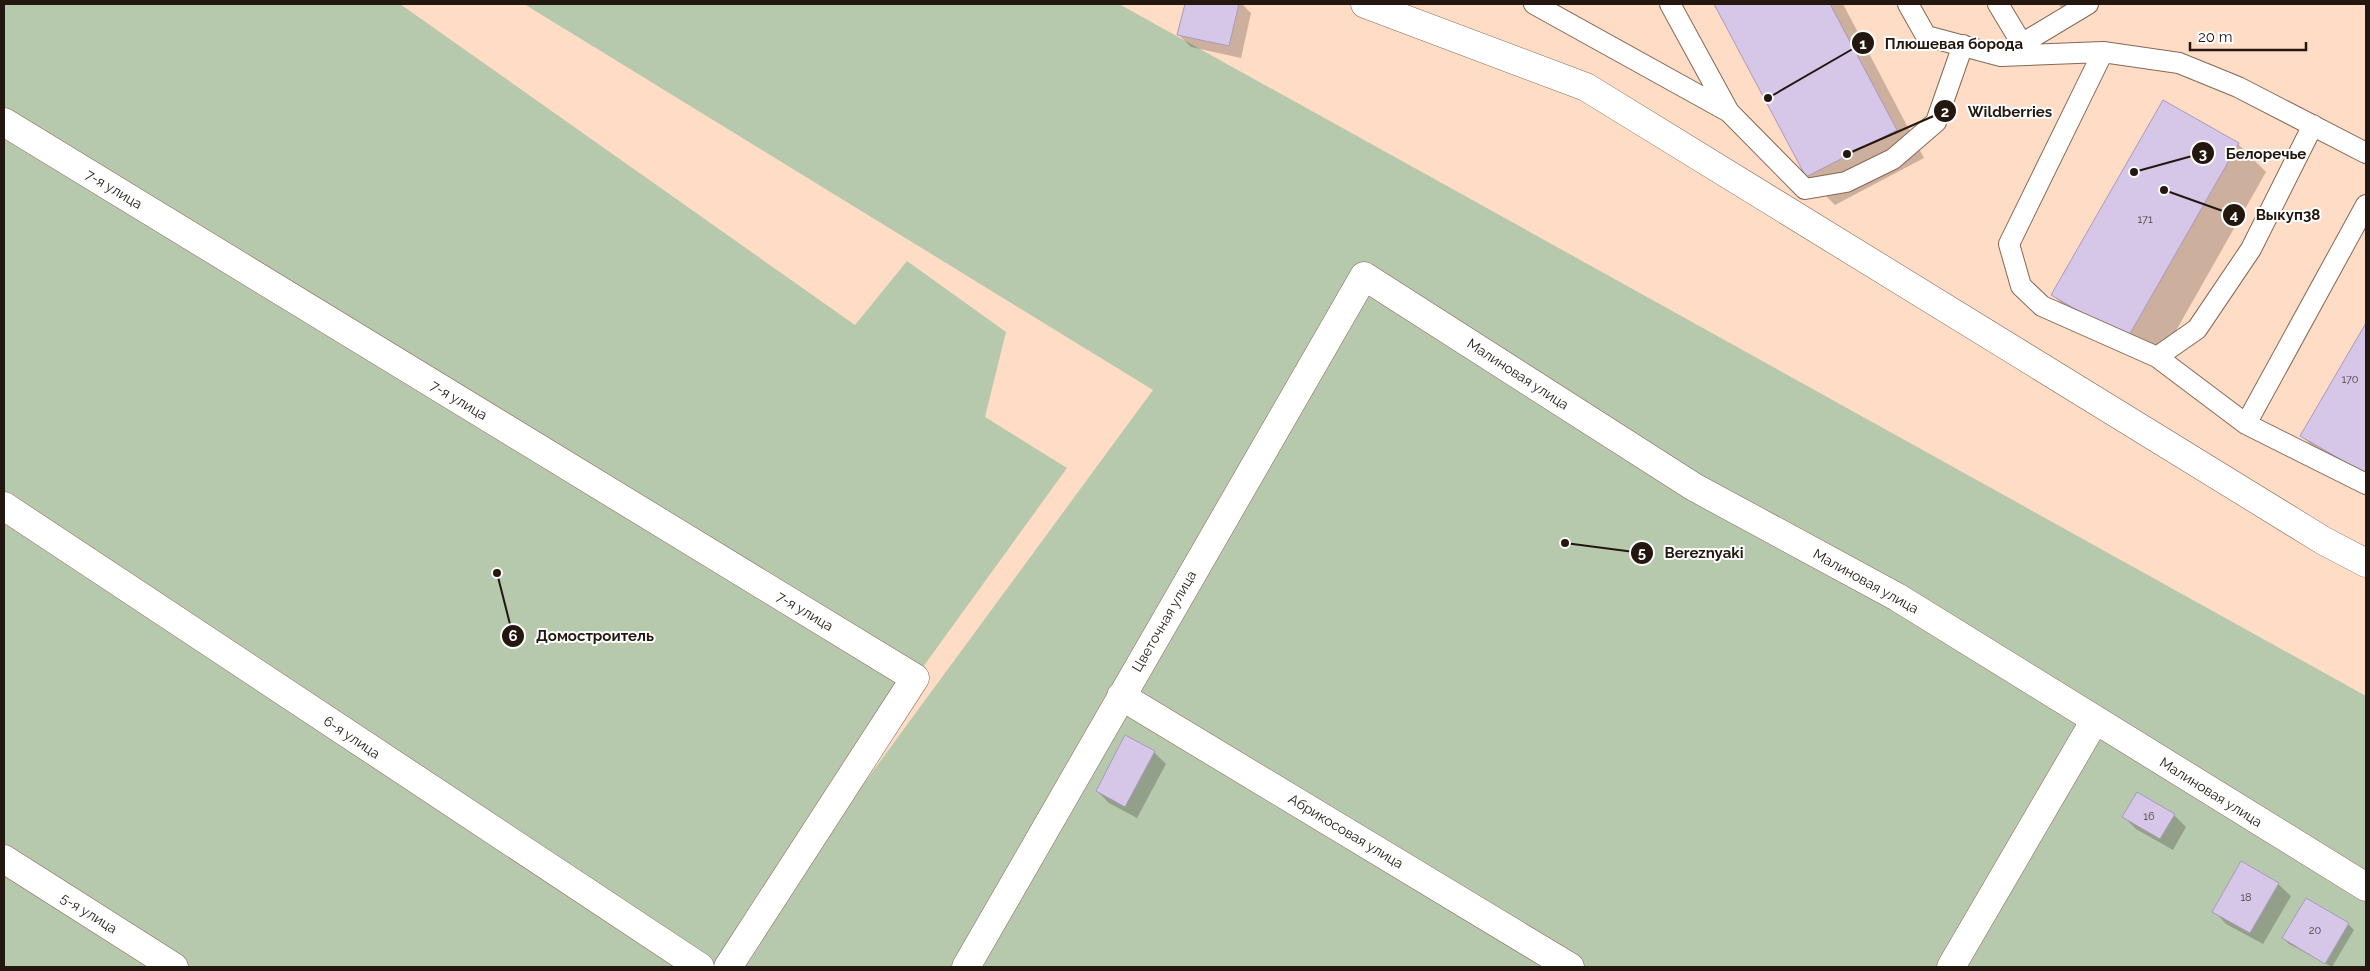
<svg xmlns="http://www.w3.org/2000/svg" width="2370" height="971" font-family="Raleway,sans-serif">
<style>
.green{fill:#b7c9ad}
.shadow{fill:#0003}
.building{fill:#d6c6e7;stroke:#a999b9}
.lines{fill:none;stroke-linecap:round;stroke-linejoin:round}
.lane-casing{stroke:#866854;stroke-width:22}
.street-casing{stroke:#866854;stroke-width:29}
.lane{stroke:#fff;stroke-width:20}
.street{stroke:#fff;stroke-width:28}
.labels{text-anchor:middle;dominant-baseline:central;stroke-width:4;stroke-linejoin:round;paint-order:stroke}
.number-label{font-size:11px;fill:#504345}
.street-label{font-size:14px;fill:#23170f;stroke:#fff}
.leader{fill:none;stroke:#23170f;stroke-width:2}
.callout-dot{fill:#23170f;stroke:#fff;stroke-width:2}
.mark-label{font-size:15px;text-anchor:middle;font-weight:bold;fill:#fff}
.callout-label{font-size:15px;text-anchor:middle;font-weight:bold;fill:#23170f;stroke:#fff;stroke-width:4;stroke-linejoin:round;paint-order:stroke}
</style>
<rect width="100%" height="100%" fill="#ffdcc5"/>
<path class="green" d="M 4,4 L 400,4 L 855,325 L 907,261 L 1006,332 L 985,417 L 1067,468 L 915,678 L 728,967 L 4,967 Z
M 524,4 L 1119,4 L 2366,696 L 2366,967 L 729,967 L 1153,390 Z"/>
<path class="shadow" d="M 1186,4 L 1242,4 L 1251,13 L 1241,58 L 1191,47 L 1179,35 Z
M 1715,4 L 1843,4 L 1924,158 L 1835,205 L 1807,177 Z
M 2058,4 L 2090,4 L 2069,15 Z
M 2238,144 L 2266,172 L 2156,366 L 2081,323 L 2053,295 Z
M 2366,325 L 2366,485 L 2330,464 L 2302,436 Z
M 1154,752 L 1166,764 L 1137,818 L 1109,803 L 1097,791 Z
M 2174,815 L 2186,827 L 2173,850 L 2136,829 L 2124,817 Z
M 2242,863 L 2278,884 L 2291,896 L 2263,944 L 2226,924 L 2214,911 Z
M 2348,924 L 2354,930 L 2332,967 L 2289,944 L 2283,938 Z"/>
<path class="building" d="M 1185,4 L 1239,4 L 1229,46 L 1177,35 Z
M 1714,4 L 1830,4 L 1897,130 L 1806,177 Z
M 2163,100 L 2239,143 L 2127,339 L 2051,295 Z
M 2366,323 L 2366,474 L 2300,436 Z
M 1125,735 L 1155,751 L 1125,807 L 1096,791 Z
M 2137,792 L 2175,814 L 2160,839 L 2122,817 Z
M 2241,861 L 2279,883 L 2250,933 L 2212,912 Z
M 2306,898 L 2349,923 L 2325,964 L 2282,938 Z"/>
<g class="lines">
<g class="lane-casing">
<path id="lane" d="M 1534,4 L 1729,112 L 1805,189 L 1846,182 L 1893,159 L 1936,122 L 1963,45
M 1670,4 L 1729,112
M 1908,4 L 1926,36 L 2001,56 L 2103,52 L 2179,63 L 2238,87 L 2366,153
M 1998,4 L 2022,44
M 2103,52 L 2009,244 L 2021,286 L 2042,306 L 2157,357 L 2197,329 L 2251,249 L 2313,125
M 2003,55 L 2088,4
M 2157,357 L 2246,424 L 2366,484
M 2246,424 L 2366,205"/>
</g>
<g class="street-casing">
<path id="street" d="M 1365,4 L 1586,87 L 2324,541 L 2366,563
M 4,122 L 915,678 L 728,967
M 4,506 L 700,967
M 1121,696 L 1570,967
M 4,859 L 174,967
M 966,967 L 1364,276 L 1694,487 L 1897,597 L 2366,887
M 1951,967 L 2095,720"/>
</g>
<use href="#lane" class="lane"/>
<use href="#street" class="street"/>
</g>
<g class="labels">
<g class="number-label">
<text x="2145" y="219">171</text>
<text x="2350" y="379">170</text>
<text x="2149" y="816">16</text>
<text x="2246" y="897">18</text>
<text x="2315" y="930">20</text>
</g>
<g class="street-label">
<text transform="translate(114 189) rotate(31)">7-я улица</text>
<text transform="translate(1518 374) rotate(33)">Малиновая улица</text>
<text transform="translate(459 400) rotate(31)">7-я улица</text>
<text transform="translate(1866 581) rotate(29)">Малиновая улица</text>
<text transform="translate(805 611) rotate(31)">7-я улица</text>
<text transform="translate(1164 621) rotate(-60)">Цветочная улица</text>
<text transform="translate(352 737) rotate(34)">6-я улица</text>
<text transform="translate(2211 792) rotate(32)">Малиновая улица</text>
<text transform="translate(1346 831) rotate(31)">Абрикосовая улица</text>
<text transform="translate(89 913) rotate(32)">5-я улица</text>
</g>
</g>
<path class="leader" d="M1768 98L1863 43M1847 154L1945 111M2134 172L2203 153M2164 190L2234 215M1565 543L1642 553M497 573L513 636"/>
<g class="callout-dot">
<circle cx="1768" cy="98" r="5"/>
<circle cx="1847" cy="154" r="5"/>
<circle cx="2134" cy="172" r="5"/>
<circle cx="2164" cy="190" r="5"/>
<circle cx="1565" cy="543" r="5"/>
<circle cx="497" cy="573" r="5"/>
<circle cx="1863" cy="43" r="12"/>
<circle cx="1945" cy="111" r="12"/>
<circle cx="2203" cy="153" r="12"/>
<circle cx="2234" cy="215" r="12"/>
<circle cx="1642" cy="553" r="12"/>
<circle cx="513" cy="636" r="12"/>
</g>
<g class="mark-label">
<text x="1863" y="49">1</text>
<text x="1945" y="117">2</text>
<text x="2203" y="159">3</text>
<text x="2234" y="220">4</text>
<text x="1642" y="558">5</text>
<text x="513" y="641">6</text>
</g>
<g class="callout-label">
<text x="1954" y="49">Плюшевая борода</text>
<text x="2010" y="117">Wildberries</text>
<text x="2266" y="159">Белоречье</text>
<text x="2288" y="220">Выкуп38</text>
<text x="1704" y="558">Bereznyaki</text>
<text x="595" y="641">Домостроитель</text>
</g>
<rect width="2370" height="971" fill="none" stroke="#23170f" stroke-width="10"/>
<path d="M2190 42v8h116v-8" fill="none" stroke="#23170f" stroke-width="2.5"/>
<text x="2198" y="42" font-size="15" fill="#23170f" stroke="#ffffff" stroke-width="4" paint-order="stroke">20 m</text>
</svg>
